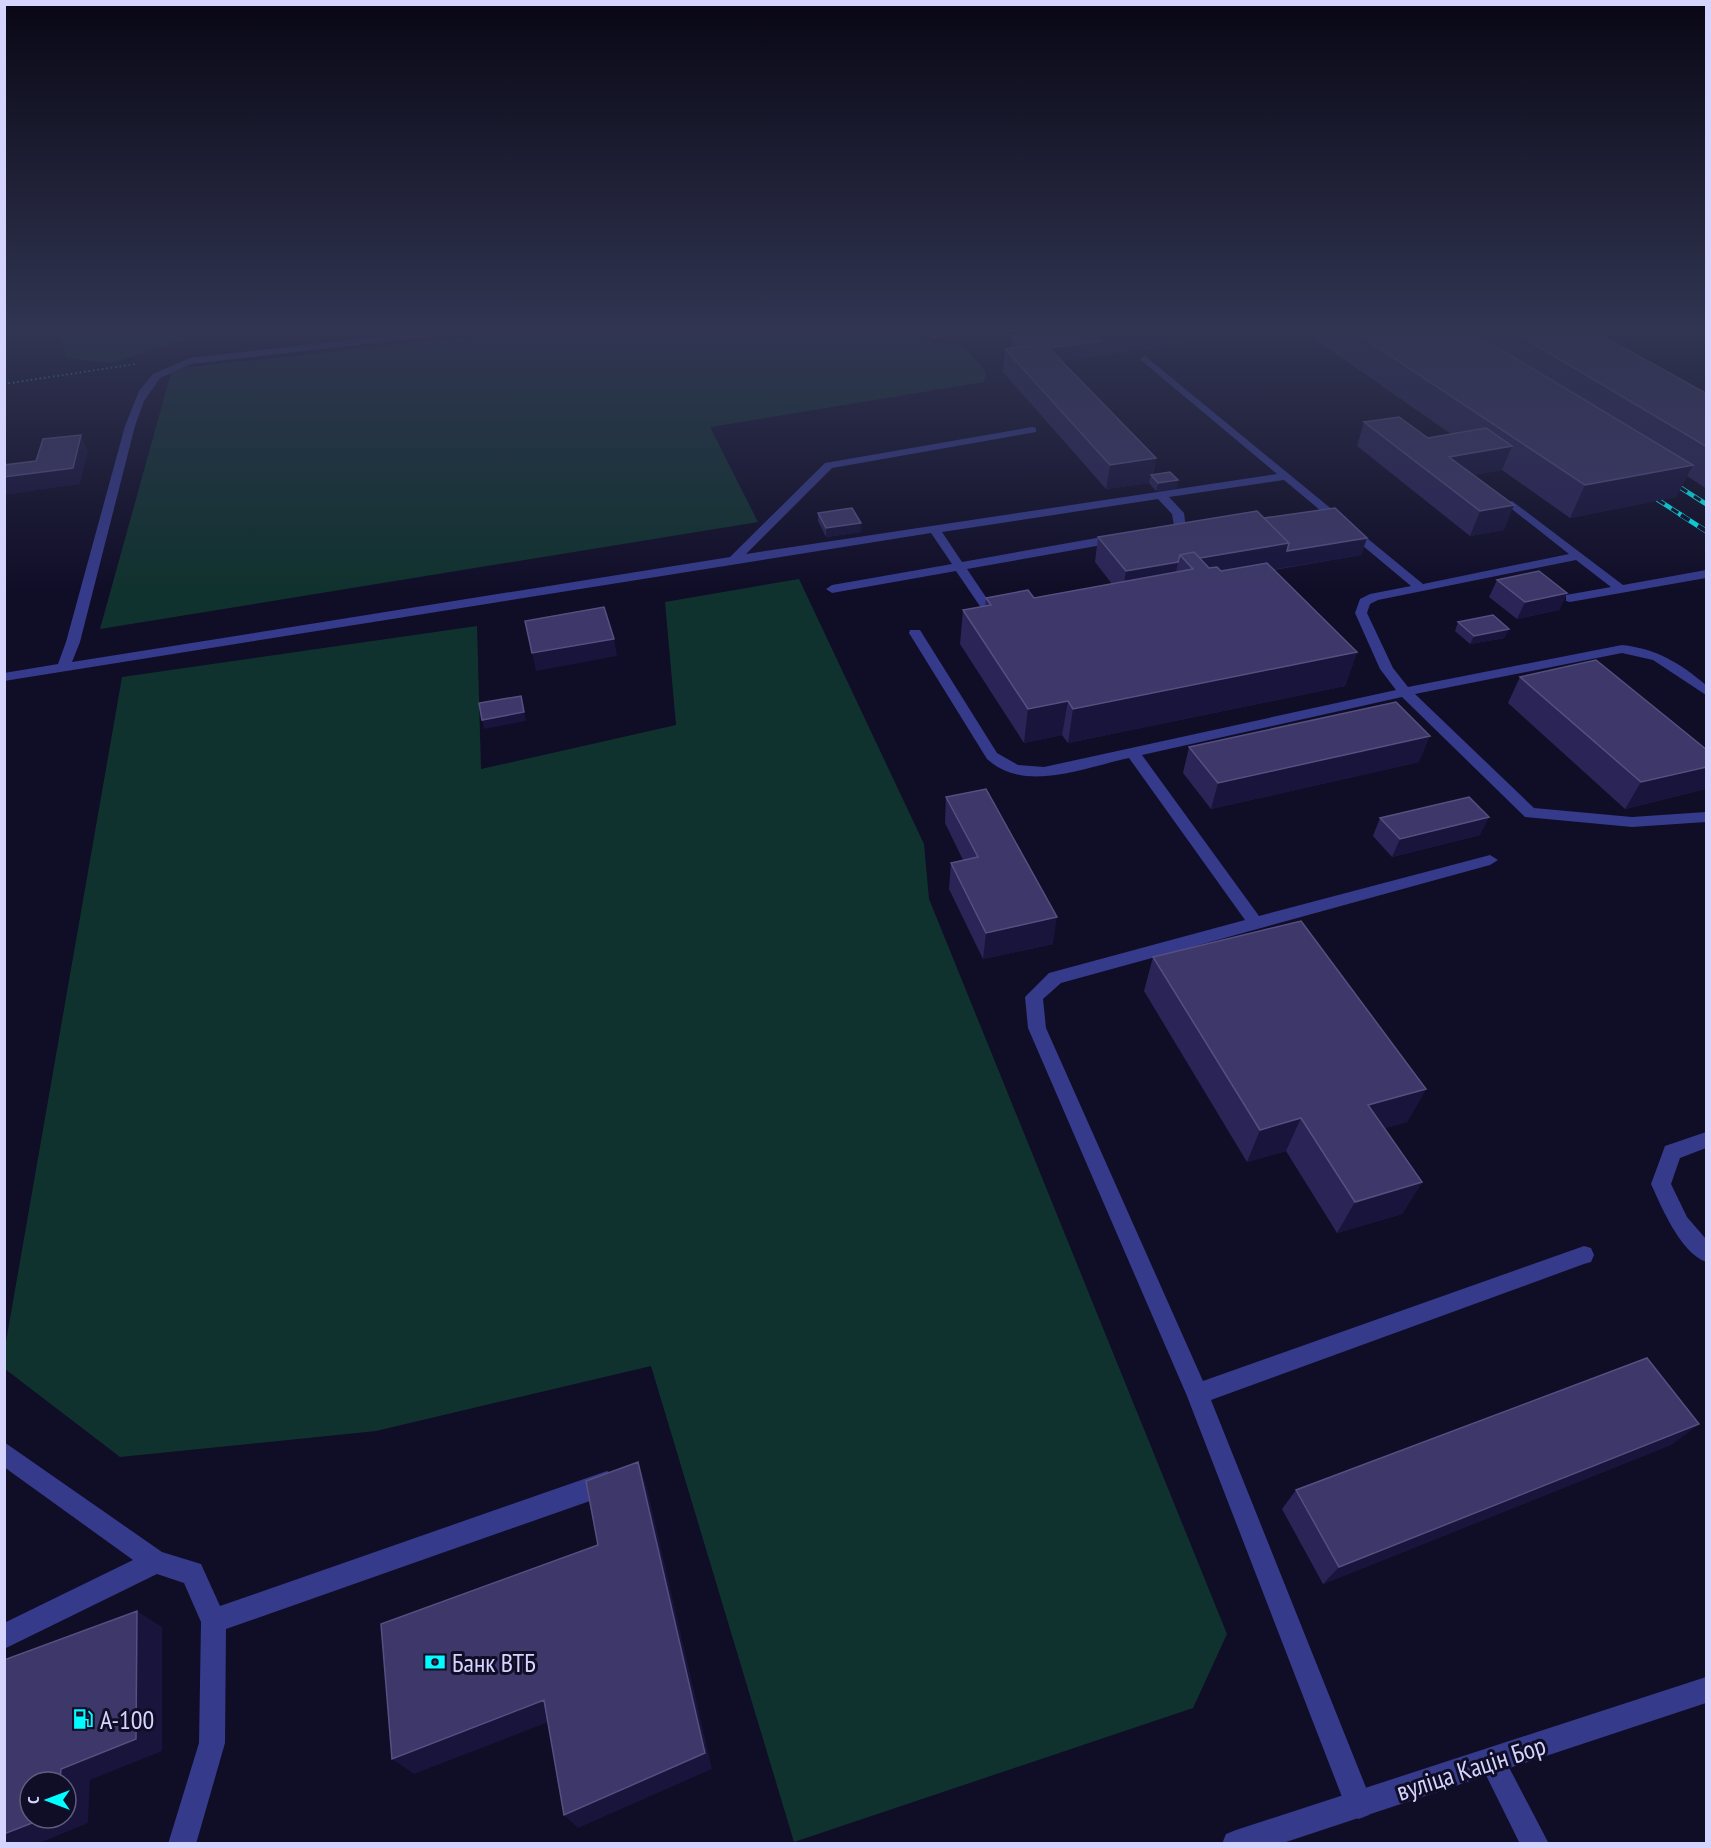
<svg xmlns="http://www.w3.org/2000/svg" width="1711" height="1848" font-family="'PT Sans Narrow',sans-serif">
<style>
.green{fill:#10322e}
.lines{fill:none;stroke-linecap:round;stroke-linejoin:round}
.path{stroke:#26c1a9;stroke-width:2;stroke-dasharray:1.5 3;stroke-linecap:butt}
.service{fill:#353a8a;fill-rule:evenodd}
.minor{fill:#353a8a;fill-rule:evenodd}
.rail-far1-casing{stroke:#00fdff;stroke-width:4.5}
.rail-casing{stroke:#00fdff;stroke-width:5}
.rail-far1{stroke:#100d27;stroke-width:3;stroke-dasharray:8;stroke-linecap:butt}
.rail{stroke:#100d27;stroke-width:4;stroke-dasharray:10;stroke-linecap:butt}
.wall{fill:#2b2557}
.shaded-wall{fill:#18143c}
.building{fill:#3d3869;stroke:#555080;stroke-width:1.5}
.labels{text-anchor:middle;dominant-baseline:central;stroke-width:6;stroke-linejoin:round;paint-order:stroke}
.near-poi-label{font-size:26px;fill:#d5d4ff;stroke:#100d27;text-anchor:start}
.near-street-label{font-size:26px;fill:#d5d4ff;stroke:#100d27}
</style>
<rect width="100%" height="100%" fill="#100d27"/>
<path class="green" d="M 61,331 L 188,331 L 185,340 L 111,363 L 66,358 Z
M 528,331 L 911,331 L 924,342 L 962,345 L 986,372 L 984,382 L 710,427 L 758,522 L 100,629 L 172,369 Z
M 799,579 L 924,844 L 929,899 L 1227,1634 L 1193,1708 L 794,1842 L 651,1366 L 376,1431 L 120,1457 L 5,1369 L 4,1353 L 122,677 L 477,626 L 481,769 L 676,725 L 665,602 Z"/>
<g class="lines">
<path class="path" d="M 4,384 L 136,364"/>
<path class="service" d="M 428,331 L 455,331 L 450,334 L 191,364 L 160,378 L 144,401 L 135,426 L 80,642 L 72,662 L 730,557 L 825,463 L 1032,427 L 1036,428 L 1036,432 L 832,468 L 746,554 L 1277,474 L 1142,361 L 1140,359 L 1145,356 L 1423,584 L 1569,554 L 1508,506 L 1506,504 L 1512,501 L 1623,585 L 1706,570 L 1706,578 L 1570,602 L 1566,601 L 1566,595 L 1611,587 L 1576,560 L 1378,600 L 1370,604 L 1367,613 L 1393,668 L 1408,687 L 1622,645 C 1657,649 1680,663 1706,685 L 1706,695 L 1653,660 L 1622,653 L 1415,694 L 1534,808 L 1632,817 L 1706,812 L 1706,822 L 1632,827 L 1525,817 L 1402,697 L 1142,755 L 1259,916 L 1490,855 L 1498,860 L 1490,865 L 1061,983 L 1043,999 L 1046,1028 L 1203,1381 L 1584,1246 L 1591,1248 L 1594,1255 L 1591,1262 L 1584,1264 L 1211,1400 L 1373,1805 L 1369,1815 L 1359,1819 L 1349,1815 L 1187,1396 L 1028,1028 L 1025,997 L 1049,973 L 1245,920 L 1129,758 C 1086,767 1025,794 987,759 L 909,633 L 910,630 L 920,630 L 997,753 L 1018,765 L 1044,767 L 1396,690 L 1380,669 L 1355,613 L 1360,599 L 1370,594 L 1411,586 L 1284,480 L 1169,497 L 1184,513 L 1186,528 L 1180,531 L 1158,533 L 1158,529 L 1174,526 L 1172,514 L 1158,499 L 942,532 L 962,562 L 1119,534 L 1125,538 L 1119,542 L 967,569 L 998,615 L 992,619 L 988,618 L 956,571 L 832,593 L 826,589 L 832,585 L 952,564 L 931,533 L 4,681 L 4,673 L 58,664 L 66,642 L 125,426 L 139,391 L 153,374 L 190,358 Z
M 927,331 L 936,331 L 941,337 L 933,339 Z
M 1706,1132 L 1706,1148 L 1680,1158 L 1671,1184 L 1687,1217 L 1706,1239 L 1706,1262 C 1680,1252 1662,1208 1651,1184 L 1665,1146 Z
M 4,1442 L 162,1552 L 201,1564 L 220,1606 L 607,1471 L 615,1475 L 619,1483 L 615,1491 L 607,1495 L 226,1629 L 225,1743 L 196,1844 L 168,1844 L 199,1743 L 201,1622 L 184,1583 L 157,1574 L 4,1649 L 4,1623 L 133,1560 L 4,1467 Z
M 1492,1748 L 1501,1752 L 1549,1844 L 1520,1844 L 1479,1761 L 1483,1752 Z"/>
<path class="minor" d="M 1706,1677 L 1706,1703 L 1280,1844 L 1222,1844 L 1226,1834 L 1236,1830 Z"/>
<g class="rail-far1-casing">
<path id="rail-far1" d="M 1667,479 L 1706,504
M 1658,500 L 1683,516"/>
</g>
<g class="rail-casing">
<path id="rail" d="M 1681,515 L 1706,531"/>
</g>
<use href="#rail-far1" class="rail-far1"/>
<use href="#rail" class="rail"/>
</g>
<path class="wall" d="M 1047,331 L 1186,331 L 1184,344 L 1062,361 L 1156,458 L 1153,475 L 1177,488 L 1156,491 L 1149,483 L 1106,489 L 1003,372 L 1005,349 L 1010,349 L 1011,336 Z
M 1303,331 L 1594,331 L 1707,394 L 1707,489 L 1687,476 L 1676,497 L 1570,518 L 1502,470 L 1474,475 L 1504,530 L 1470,536 L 1357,446 L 1364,422 L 1428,438 L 1451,434 Z
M 818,513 L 861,532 L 826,537 L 818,521 Z
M 1264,518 L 1367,538 L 1361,555 L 1274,570 L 1357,652 L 1345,686 L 1068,743 L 1062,735 L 1024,743 L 960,644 L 963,610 L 985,606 L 986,598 L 1034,598 L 1112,584 L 1095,562 L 1098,537 Z
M 1497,580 L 1567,593 L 1559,610 L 1517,619 L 1489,597 Z
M 1458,622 L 1505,638 L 1470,644 L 1455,631 Z
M 1520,677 L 1707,750 L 1707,787 L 1705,789 L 1625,809 L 1508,703 Z
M 1189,747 L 1419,762 L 1211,809 L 1183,773 Z
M 946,797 L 1053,944 L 983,959 L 949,889 L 951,863 L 963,860 L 945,823 Z
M 1380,818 L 1480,835 L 1392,857 L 1373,836 Z
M 1153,957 L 1426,1089 L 1407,1122 L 1384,1128 L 1422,1182 L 1402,1214 L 1337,1233 L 1286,1151 L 1247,1162 L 1144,991 Z
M 1673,1444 L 1323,1584 L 1282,1509 L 1296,1490 Z"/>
<path class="shaded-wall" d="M 1102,331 L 1186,331 L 1184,344 L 1099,356 Z
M 1101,341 L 1099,356 L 1025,366 L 1026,351 Z
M 81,435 L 88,451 L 80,484 L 4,495 L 4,477 L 73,468 Z
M 1512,446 L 1502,470 L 1440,481 L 1449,457 Z
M 1156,458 L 1152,476 L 1151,475 L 1149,483 L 1106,489 L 1110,465 Z
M 1693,465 L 1676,497 L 1570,518 L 1585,485 Z
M 1178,480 L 1177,488 L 1156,491 L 1158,483 Z
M 1514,505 L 1504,530 L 1470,536 L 1480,511 Z
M 861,523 L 861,532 L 826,537 L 826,528 Z
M 1367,538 L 1361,555 L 1282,568 L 1287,551 Z
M 1289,543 L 1282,568 L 1190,584 L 1193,569 L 1185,561 Z
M 1178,562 L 1173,587 L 1122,596 L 1126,571 Z
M 1567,593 L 1559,610 L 1517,619 L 1525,602 Z
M 1509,629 L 1505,638 L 1470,644 L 1474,636 Z
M 614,639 L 617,656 L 536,671 L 532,653 Z
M 1357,652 L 1345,686 L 1068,743 L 1073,709 Z
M 521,696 L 526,721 L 484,729 L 482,720 Z
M 1068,701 L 1062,735 L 1024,743 L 1028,709 Z
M 1430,736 L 1419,762 L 1211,809 L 1218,783 Z
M 1707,767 L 1707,787 L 1705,789 L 1625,809 L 1641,782 Z
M 1489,817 L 1480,835 L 1392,857 L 1400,839 Z
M 1057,917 L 1053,944 L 983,959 L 986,933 Z
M 1426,1089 L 1407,1122 L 1351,1138 L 1368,1105 Z
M 1301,1118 L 1286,1151 L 1247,1162 L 1260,1130 Z
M 1422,1182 L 1402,1214 L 1337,1233 L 1355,1202 Z
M 1699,1424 L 1673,1444 L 1323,1584 L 1339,1567 Z
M 638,1462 L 647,1488 L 712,1769 L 578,1828 L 564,1815 Z
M 137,1611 L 162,1627 L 162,1751 L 90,1780 L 88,1823 L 37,1844 L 4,1844 L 4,1834 L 45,1818 L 66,1818 L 66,1782 L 60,1782 L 61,1769 Z
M 544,1700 L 559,1718 L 414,1774 L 392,1759 Z"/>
<path class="building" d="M 1050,331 L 1090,331 L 1101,341 L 1049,348 L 1045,344 L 1022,347 L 1011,336 Z
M 1353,331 L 1470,331 L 1693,465 L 1585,485 Z
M 1512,331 L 1594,331 L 1707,394 L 1707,447 Z
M 1045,344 L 1156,458 L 1110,465 L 1005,349 Z
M 1399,417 L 1428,438 L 1486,428 L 1512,446 L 1449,457 L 1514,505 L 1480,511 L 1364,422 Z
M 81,435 L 73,468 L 4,477 L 4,465 L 36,461 L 43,439 Z
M 1170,472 L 1178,480 L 1158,483 L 1151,475 Z
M 852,508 L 861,523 L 826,528 L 818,513 Z
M 1335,508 L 1367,538 L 1287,551 L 1289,543 L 1264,518 Z
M 1257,511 L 1289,543 L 1200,558 L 1194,552 L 1180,555 L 1178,562 L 1126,571 L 1098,537 Z
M 1194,552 L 1209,568 L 1217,567 L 1221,571 L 1267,563 L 1357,652 L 1073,709 L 1068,701 L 1028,709 L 963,610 L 991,605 L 986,598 L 1028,590 L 1034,598 L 1193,569 L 1180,555 Z
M 1539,571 L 1567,593 L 1525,602 L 1497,580 Z
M 604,607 L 614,639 L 532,653 L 525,621 Z
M 1493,615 L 1509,629 L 1474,636 L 1458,622 Z
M 1596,660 L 1707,750 L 1707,767 L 1641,782 L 1520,677 Z
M 521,696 L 524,712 L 482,720 L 479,703 Z
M 1396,702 L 1430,736 L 1218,783 L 1189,747 Z
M 986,789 L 1057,917 L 986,933 L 951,863 L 978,857 L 946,797 Z
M 1469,797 L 1489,817 L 1400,839 L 1380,818 Z
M 1301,921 L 1426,1089 L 1368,1105 L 1422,1182 L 1355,1202 L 1301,1118 L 1260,1130 L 1153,957 Z
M 1647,1358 L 1699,1424 L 1339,1567 L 1296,1490 Z
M 638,1462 L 705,1753 L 564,1815 L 544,1700 L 392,1759 L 381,1624 L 598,1545 L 586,1481 Z
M 137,1611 L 136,1739 L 61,1769 L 60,1782 L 30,1782 L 30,1818 L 45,1818 L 4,1834 L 4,1660 Z"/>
<linearGradient id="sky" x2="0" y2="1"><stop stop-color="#090715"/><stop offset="0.56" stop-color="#313552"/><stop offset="1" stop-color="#313552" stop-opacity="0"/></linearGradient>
<rect width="1711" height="590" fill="url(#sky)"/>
<defs>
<g id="bank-bare" transform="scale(1.62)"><path d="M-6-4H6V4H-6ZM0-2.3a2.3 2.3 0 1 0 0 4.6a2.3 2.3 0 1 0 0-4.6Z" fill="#00fdff" stroke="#100d27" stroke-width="2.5" paint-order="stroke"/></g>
<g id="fuel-bare" transform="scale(1.62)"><path d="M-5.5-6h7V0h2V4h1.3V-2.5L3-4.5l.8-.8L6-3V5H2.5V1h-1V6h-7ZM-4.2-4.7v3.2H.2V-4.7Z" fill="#00fdff" stroke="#100d27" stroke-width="2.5" paint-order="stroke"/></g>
</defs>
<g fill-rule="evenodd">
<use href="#bank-bare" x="435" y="1662"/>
<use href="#fuel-bare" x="83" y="1719"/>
</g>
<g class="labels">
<g class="near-poi-label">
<text x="452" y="1662">Банк ВТБ</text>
<text x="100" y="1719">А-100</text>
</g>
<g class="near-street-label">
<text transform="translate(1471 1768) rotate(-18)">вуліца Кацін Бор</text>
</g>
</g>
<rect width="1711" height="1848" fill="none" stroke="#d5d4ff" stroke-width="12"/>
<g transform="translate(48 1800) rotate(270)"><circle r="28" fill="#100d27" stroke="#5f5d7d" stroke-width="1.5"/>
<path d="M0-4.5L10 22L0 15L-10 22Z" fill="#00fdff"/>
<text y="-9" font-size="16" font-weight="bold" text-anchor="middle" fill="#d5d4ff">С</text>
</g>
</svg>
